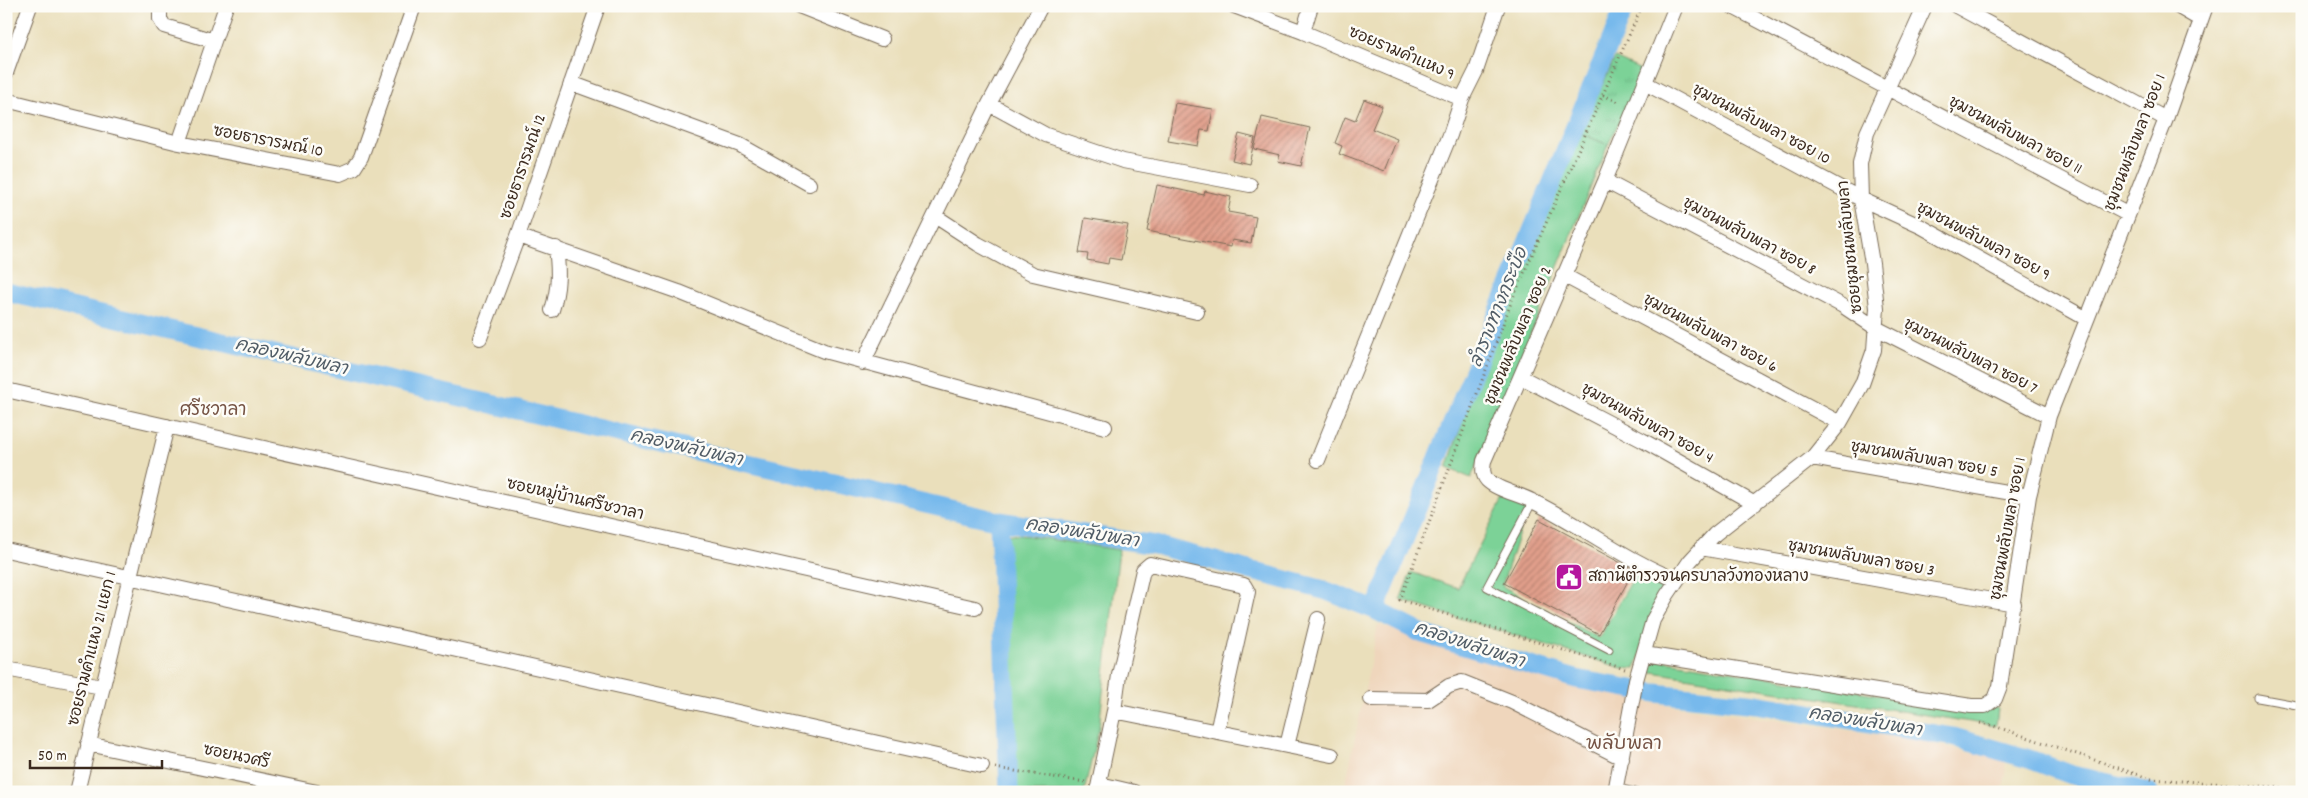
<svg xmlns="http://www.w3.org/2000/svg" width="2308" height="798" font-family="Dekko,'Playpen Sans Thai',sans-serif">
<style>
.built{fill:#efd6bc}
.grass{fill:url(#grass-tufts);stroke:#5b7e5a}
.garden{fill:#7bd297;stroke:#5b7e5a}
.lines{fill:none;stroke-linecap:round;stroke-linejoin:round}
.canal{stroke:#77b9ec;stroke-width:19}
.building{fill:url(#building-hatch)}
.service-casing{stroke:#786955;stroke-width:9}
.minor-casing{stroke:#786955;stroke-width:16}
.path{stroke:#786955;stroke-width:3;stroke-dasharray:1 4;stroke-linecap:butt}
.service{stroke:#fff;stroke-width:7}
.minor{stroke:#fff;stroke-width:14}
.labels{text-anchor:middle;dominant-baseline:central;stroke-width:5;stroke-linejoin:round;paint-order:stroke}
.street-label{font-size:16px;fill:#3b2a1e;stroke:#fdfcf7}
.poi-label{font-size:16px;fill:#3b2a1e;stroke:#fdfcf7;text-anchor:start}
.water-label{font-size:18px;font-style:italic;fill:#505c66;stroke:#fdfcf7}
.neighbourhood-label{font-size:18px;fill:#755344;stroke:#fdfcf7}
.quarter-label{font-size:19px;fill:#755344;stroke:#fdfcf7}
</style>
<defs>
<pattern id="grass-tufts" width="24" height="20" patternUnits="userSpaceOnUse" patternTransform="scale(1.25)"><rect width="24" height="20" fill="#7bd297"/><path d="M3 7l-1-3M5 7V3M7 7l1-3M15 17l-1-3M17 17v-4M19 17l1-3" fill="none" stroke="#6bb482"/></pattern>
<pattern id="building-hatch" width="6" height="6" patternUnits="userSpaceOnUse" patternTransform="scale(1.25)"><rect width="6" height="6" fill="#e19f8b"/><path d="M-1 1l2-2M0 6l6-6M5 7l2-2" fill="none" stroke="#b88271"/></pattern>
</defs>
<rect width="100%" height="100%" fill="#fdfcf7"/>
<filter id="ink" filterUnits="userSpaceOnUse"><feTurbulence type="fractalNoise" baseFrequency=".02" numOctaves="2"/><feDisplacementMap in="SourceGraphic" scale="10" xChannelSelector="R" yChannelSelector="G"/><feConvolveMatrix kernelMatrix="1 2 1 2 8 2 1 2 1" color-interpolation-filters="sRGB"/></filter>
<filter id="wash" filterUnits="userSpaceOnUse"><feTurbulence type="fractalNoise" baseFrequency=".0096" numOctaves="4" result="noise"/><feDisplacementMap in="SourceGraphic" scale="20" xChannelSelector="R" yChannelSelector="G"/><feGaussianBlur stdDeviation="1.12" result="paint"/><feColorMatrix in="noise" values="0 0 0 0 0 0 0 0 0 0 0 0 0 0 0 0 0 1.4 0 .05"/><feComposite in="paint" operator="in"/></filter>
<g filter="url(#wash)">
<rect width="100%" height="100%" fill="#eadfbb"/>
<path class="built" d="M 1378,625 L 1646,702 L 1916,740 L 2005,761 L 2006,774 L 2002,792 L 1344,792 Z"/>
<path class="grass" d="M 1615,58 L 1643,71 L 1608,145 L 1580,133 Z"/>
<path class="garden" d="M 1580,133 L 1608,145 L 1471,478 L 1447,468 L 1487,350 Z
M 1504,497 L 1528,505 L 1502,586 L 1599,638 L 1635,575 L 1662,588 L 1662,596 L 1635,669 L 1622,668 L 1400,600 L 1411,572 L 1458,588 Z
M 1005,534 L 1029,536 L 1119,550 L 1099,728 L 1084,792 L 1015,792 Z
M 1648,658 L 1970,709 L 1998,708 L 1996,726 L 1646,671 Z"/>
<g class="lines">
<path class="canal" d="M 6,292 L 999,521 L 1155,545 L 1324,590 L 1375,610 L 1423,634 L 1576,679 L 1655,693 L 1756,704 L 1953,737 L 2029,759 L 2072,775 L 2149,792
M 999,521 L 1009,792
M 1375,610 L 1625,6"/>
</g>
<g id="blocks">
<path class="building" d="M 1364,99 L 1382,106 L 1372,129 L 1397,139 L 1384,171 L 1339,154 L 1342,146 L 1335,143 L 1345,117 L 1355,121 Z
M 1175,103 L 1213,109 L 1209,131 L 1201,130 L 1198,146 L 1168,141 Z
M 1262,117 L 1310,128 L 1301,166 L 1278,161 L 1280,155 L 1254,149 Z
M 1239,134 L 1255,138 L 1249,164 L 1232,160 Z
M 1157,185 L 1204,195 L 1205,191 L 1231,197 L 1228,212 L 1256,217 L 1251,243 L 1232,240 L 1231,247 L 1147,231 Z
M 1085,218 L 1128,225 L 1121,260 L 1109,258 L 1108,264 L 1087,260 L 1088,254 L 1079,253 Z
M 1539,519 L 1634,570 L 1599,634 L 1504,583 Z"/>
</g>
</g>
<g filter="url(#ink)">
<use href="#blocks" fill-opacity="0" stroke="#786955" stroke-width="1"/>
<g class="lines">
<g class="service-casing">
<path id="service" d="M 1533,501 L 1487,587 L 1609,650
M 2258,698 L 2302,706
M 1616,788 L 1635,792"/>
</g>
<g class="minor-casing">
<path id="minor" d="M 160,6 L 160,19 L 164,26 L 214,41
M 799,6 L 882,39
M 1234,6 L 1303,32 L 1462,99 L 1476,71 L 1498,6
M 1676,6 L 1605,181 L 1484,461 C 1483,468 1482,474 1487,480 C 1497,490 1519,494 1532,501 C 1582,525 1625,560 1677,580
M 1731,6 L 2127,214
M 1956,6 L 2166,119
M 2177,6 L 2201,20
M 1303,32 L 1311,6
M 6,73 L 30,6
M 571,83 L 740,145 L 809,184
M 1645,83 L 1861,199 L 1922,227 L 2087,319
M 6,100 L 179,143 L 340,174 L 354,168 L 361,157 L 414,6
M 989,104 L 1046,135 L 1123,161 L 1250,185
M 179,143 L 226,6
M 1605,181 L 1843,306 L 1876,328 L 2049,416
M 935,216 L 978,244 L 1033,274 L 1197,312
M 518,236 L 679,292 L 824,351 L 1105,427
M 1563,275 L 1840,423
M 552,310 C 559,288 559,271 556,248
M 480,338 L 518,236 L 598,6
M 863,363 L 989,104 L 1041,6
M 1521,377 L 1642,440 L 1755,504
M 6,390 L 975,608
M 1812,458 L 2029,496
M 1318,460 L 1450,135 L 1462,99
M 1701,548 L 2014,604
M 6,550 L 982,766
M 1644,654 L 1971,706 L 1985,706 L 1995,699 L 2000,686 L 2029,496 L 2049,416 L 2166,119 L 2206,6
M 6,669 L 102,687
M 1371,699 L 1428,700 L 1449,686 L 1462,682 L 1512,702 L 1622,758
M 1114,711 L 1119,675 L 1143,570 L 1150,564 L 1244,585 L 1248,592 L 1217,732
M 88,744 L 317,792
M 1287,746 L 1318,619
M 1100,784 L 1134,792
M 77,792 L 167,426
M 1097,792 L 1114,711 L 1332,755
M 1615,792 L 1636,680 L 1653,620 L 1667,595 L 1690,561 L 1715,534 L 1812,458 L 1840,423 L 1862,384 L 1874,350 L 1877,308 L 1872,263 L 1861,199 L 1860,164 L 1867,133 L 1925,6"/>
</g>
<path class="path" d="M 1603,95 L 1621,103
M 1625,669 L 1400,600 L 1512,300 L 1642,6
M 1980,723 L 1991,725 L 2151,779 L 2274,787 L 2297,792
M 995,768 L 1085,782"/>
<use href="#service" class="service"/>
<use href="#minor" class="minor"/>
</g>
</g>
<defs>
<g id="civic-square" transform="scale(1.4375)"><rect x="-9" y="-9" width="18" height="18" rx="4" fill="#b5179e" stroke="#fdfcf7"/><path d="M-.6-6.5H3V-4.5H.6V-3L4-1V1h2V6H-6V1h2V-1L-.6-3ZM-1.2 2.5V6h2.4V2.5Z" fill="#fff"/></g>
</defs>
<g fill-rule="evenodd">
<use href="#civic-square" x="1569" y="577"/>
</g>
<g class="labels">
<g class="street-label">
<text transform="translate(1401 54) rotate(23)">ซอยรามคำแหง 9</text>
<text transform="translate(1761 125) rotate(28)">ชุมชนพลับพลา ซอย 10</text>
<text transform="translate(2015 136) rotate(28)">ชุมชนพลับพลา ซอย 11</text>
<text transform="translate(268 142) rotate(11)">ซอยธารารมณ์ 10</text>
<text transform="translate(2136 143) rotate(-69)">ชุมชนพลับพลา ซอย 1</text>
<text transform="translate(524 167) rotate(-71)">ซอยธารารมณ์ 12</text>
<text transform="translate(1749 237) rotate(28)">ชุมชนพลับพลา ซอย 8</text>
<text transform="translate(1983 242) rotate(28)">ชุมชนพลับพลา ซอย 9</text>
<text transform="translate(1851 247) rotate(-96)">ซอยชุมชนพลับพลา</text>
<text transform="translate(1710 334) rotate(28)">ชุมชนพลับพลา ซอย 6</text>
<text transform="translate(1519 336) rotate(-67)">ชุมชนพลับพลา ซอย 2</text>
<text transform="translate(1970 357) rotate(27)">ชุมชนพลับพลา ซอย 7</text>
<text transform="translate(1647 424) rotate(29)">ชุมชนพลับพลา ซอย 4</text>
<text transform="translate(1924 460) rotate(10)">ชุมชนพลับพลา ซอย 5</text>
<text transform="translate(575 500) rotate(13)">ซอยหมู่บ้านศรีชวาลา</text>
<text transform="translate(2009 529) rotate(-80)">ชุมชนพลับพลา ซอย 1</text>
<text transform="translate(1861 559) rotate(10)">ชุมชนพลับพลา ซอย 3</text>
<text transform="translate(93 649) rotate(-76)">ซอยรามคำแหง 21 แยก 1</text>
<text transform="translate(236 757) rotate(12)">ซอยนวศรี</text>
</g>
<g class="poi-label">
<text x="1588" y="577">สถานีตำรวจนครบาลวังทองหลาง</text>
</g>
<g class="water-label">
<text transform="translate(1500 308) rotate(-68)">ลำรางทางกระบือ</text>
<text transform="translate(291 358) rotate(13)">คลองพลับพลา</text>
<text transform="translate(686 449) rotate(13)">คลองพลับพลา</text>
<text transform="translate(1082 534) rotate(9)">คลองพลับพลา</text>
<text transform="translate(1469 646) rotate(18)">คลองพลับพลา</text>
<text transform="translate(1865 723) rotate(9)">คลองพลับพลา</text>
</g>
<g class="neighbourhood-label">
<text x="213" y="411">ศรีชวาลา</text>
</g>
<g class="quarter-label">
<text x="1624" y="745">พลับพลา</text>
</g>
</g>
<rect width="2308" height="798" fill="none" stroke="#fdfcf7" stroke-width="25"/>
<path d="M30 760v8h132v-8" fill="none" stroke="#3b2a1e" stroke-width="2.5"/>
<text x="38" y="760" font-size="15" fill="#3b2a1e" stroke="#fdfcf7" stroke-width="4" paint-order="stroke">50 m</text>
</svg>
